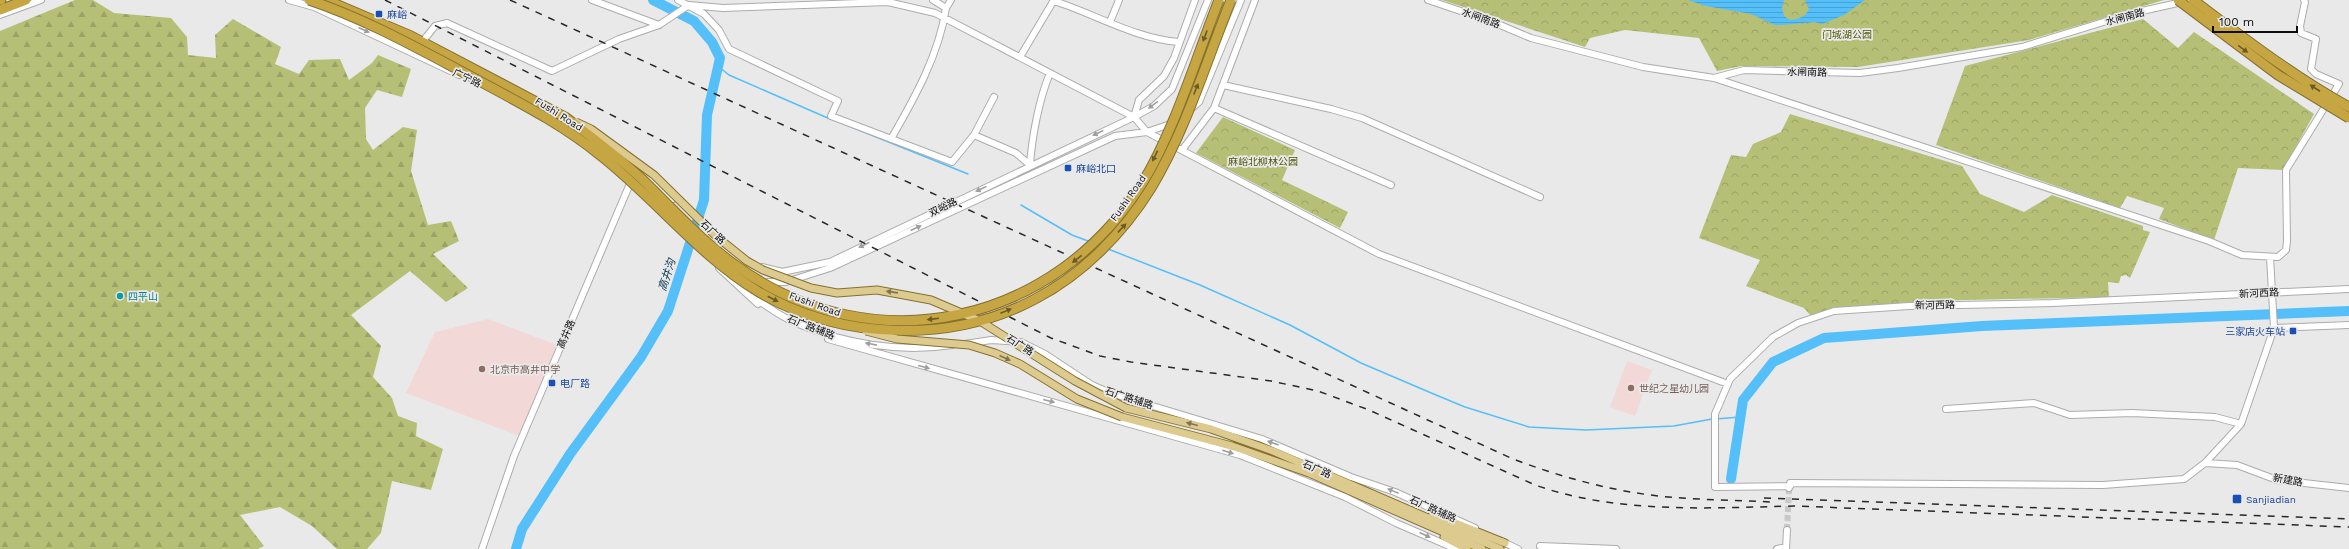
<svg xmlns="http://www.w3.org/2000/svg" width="2349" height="549" font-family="'Work Sans','Noto Sans SC',sans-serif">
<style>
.education{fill:#f3d8d8}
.forest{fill:url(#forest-firs)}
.park{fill:url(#park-crowns)}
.water{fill:url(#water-rules)}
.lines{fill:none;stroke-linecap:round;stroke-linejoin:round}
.stream{stroke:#54bff8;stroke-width:1.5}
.river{stroke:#54bff8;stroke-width:10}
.minor-tunnel{stroke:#c8c8c9;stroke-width:6;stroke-dasharray:6 3;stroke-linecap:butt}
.minor-casing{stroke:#abacad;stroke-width:8}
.major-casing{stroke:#857030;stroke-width:9}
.highway-casing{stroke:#857030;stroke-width:11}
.minor{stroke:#fff;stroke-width:6}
.major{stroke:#ddca8e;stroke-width:7}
.highway{stroke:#c6a642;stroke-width:9}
.rail{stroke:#272728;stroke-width:1.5;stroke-dasharray:7 7;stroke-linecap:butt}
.major-bridge-casing{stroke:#857030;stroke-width:9;stroke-linecap:butt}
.highway-bridge-casing{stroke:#857030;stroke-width:11;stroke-linecap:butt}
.major-bridge{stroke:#ddca8e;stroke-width:7}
.highway-bridge{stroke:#c6a642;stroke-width:9}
.oneway{fill:#9e9e9f}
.oneway2{fill:#6a5a28}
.oneway3{fill:#7f7554}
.transit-dot{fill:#1a4fb4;stroke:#e9e9ea;stroke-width:1.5}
.culture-dot{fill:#0f9aa8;stroke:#e9e9ea;stroke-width:1.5}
.education-dot{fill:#8d6e63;stroke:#e9e9ea;stroke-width:1.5}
.labels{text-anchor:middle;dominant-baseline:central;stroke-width:3.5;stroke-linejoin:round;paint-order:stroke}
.transit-label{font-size:10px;fill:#164399;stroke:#e9e9ea;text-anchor:start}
.street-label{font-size:10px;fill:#0d0d0e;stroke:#e9e9ea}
.park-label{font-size:10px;fill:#51580a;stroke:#e9e9ea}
.culture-label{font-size:10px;fill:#0d838f;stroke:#e9e9ea;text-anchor:start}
.education-label{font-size:10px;fill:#785e54;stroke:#e9e9ea;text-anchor:start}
.water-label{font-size:11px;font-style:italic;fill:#093850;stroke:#e9e9ea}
</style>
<defs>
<pattern id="forest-firs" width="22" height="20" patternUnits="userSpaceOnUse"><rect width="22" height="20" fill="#b5bf76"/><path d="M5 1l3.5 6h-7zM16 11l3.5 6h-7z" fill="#9aa365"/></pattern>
<pattern id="park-crowns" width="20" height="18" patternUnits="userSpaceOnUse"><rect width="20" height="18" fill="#b5bf76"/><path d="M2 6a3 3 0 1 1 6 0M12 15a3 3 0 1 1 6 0" fill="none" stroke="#9aa365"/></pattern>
<pattern id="water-rules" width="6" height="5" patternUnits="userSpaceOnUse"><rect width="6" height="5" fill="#54bff8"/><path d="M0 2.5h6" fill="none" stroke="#48a3d3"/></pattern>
</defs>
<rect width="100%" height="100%" fill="#e9e9ea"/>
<path class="education" d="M 488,319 L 557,345 L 519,436 L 406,393 L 435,332 Z
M 1627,361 L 1652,370 L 1635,416 L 1610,407 Z"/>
<path class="forest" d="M 75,0 L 93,0 L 114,13 L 171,18 L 187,37 L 188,55 L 216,58 L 215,35 L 233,19 L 281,47 L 275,64 L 299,74 L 309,60 L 340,59 L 349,80 L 372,63 L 378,55 L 411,69 L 402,97 L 377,90 L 365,108 L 366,139 L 373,150 L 403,127 L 417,130 L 411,171 L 428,225 L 451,221 L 459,241 L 433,254 L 468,288 L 446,302 L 410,271 L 351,315 L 381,346 L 373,377 L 392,398 L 398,416 L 417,423 L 416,436 L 443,449 L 431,490 L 392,481 L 381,533 L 367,549 L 337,549 L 312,526 L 280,507 L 240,515 L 264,546 L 258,549 L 0,549 L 0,31 Z"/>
<path class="park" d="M 1442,0 L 2164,0 L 2029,40 L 1858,67 L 1741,66 L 1717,71 L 1699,38 L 1625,30 L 1590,38 L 1585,47 Z
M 2143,19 L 2178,48 L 2194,32 L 2314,114 L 2283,170 L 2238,168 L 2214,240 L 2159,219 L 2164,208 L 2127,196 L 2120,208 L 1936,145 L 1965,66 Z
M 1790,114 L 1962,166 L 1980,194 L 2024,212 L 2052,195 L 2143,226 L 2143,230 L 2150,232 L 2130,278 L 2126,275 L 2121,276 L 2119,283 L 2108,282 L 2109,297 L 1921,301 L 1833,309 L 1811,316 L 1804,308 L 1746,286 L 1760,260 L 1699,238 L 1731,155 L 1746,157 L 1753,144 L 1781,132 Z
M 1223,117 L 1295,150 L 1282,180 L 1348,212 L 1340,228 L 1196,153 Z"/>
<path class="water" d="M 1688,0 L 1784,0 L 1782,8 L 1784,16 L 1790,20 C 1799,19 1805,17 1809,9 L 1805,0 L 1865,0 L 1844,15 L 1822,24 L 1815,22 L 1782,25 L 1775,25 L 1751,14 L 1706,6 Z"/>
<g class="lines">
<path class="stream" d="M 718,66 L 729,75 L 830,119
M 834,120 L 968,174
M 1021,205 L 1072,235 L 1088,241
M 1108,249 L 1200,285 L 1290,325 L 1361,363 L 1436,395 L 1465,407 L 1529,427 L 1586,430 L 1674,426 L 1712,419
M 1716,419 L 1740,417"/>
<path class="river" d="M 1731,479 L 1743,400 L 1773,362 L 1824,338 L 1982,326 L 2349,311
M 516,549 L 522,529 L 570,454 L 641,357 L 668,311 L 704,200 L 707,115 L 720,58 L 712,42 L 694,21 L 653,0"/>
<path class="minor-tunnel" d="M 1787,530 L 1789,489"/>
<g class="minor-casing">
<path id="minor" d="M 289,0 L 314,7 L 459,75
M 592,0 L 659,25
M 678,0 L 704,14 L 719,30 L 729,49 L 838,101 L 831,116 L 952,162 L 974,135 L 994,97
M 933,0 L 946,8
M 1428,0 L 1493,22 L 1531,38 L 1643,67 L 1714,78 L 1744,70 L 1860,73 L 1898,68 L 2022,47 L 2133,13 L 2191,0
M 1054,1 C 1095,14 1136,39 1179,42
M 0,15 L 41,0
M 1110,22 L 1119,0
M 423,41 L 435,26 L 447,23 L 552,71 L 619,39 L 659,25 L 689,5 L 723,8 L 888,2 L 935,13 L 1134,117 L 1147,132 L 1379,254 L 1728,384
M 1020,57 L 1054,0
M 1714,78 L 2209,241 L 2242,255 L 2278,257 L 2286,250 L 2287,241 L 2286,170 L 2339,84 L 2316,74 L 2311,69 L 2316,39 L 2301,33 L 2300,26 L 2305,2 L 2304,0
M 1223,85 L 1331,109 L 1362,118 L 1540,197
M 1214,108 L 1391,185
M 1134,117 L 1139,100 L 1164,76 L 1174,58 L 1195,0
M 974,135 L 1016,153 L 1030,165
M 891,139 C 914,99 939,55 946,8 L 951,0
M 1182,150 L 1214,108 L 1255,0
M 1030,165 C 1032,137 1039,99 1050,73
M 640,168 L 673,199
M 2270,257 L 2274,328
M 762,267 L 782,272 L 830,262 L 1134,117 L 1154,106 L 1172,89 L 1208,0
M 719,268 L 758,304
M 762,282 L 755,291 L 755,297 L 759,301 C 771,309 783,318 796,323 C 844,344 901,353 952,345
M 768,282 L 786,282 L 830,268 L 1115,136 L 1147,132 L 1176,122 L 1199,102 L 1241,0
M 2274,328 L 2349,325
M 828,339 L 1240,455 L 1345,497 L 1396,523 L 1456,549
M 965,344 L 991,340 L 1021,342 L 1045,354 L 1092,385 L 1110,393 L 1262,439 L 1351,477 L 1395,492 L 1475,528
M 1946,409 L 2034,403 L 2070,415 L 2132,413 L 2215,417 L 2241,424
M 2205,463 L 2237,465 L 2277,480 L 2349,488
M 1790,486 L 1715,487 L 1715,414 L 1730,379 L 1773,337 L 1798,323 L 1834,311 L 1909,306 L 2052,303 L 2349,289
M 1789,488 L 1790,483 L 2103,485 L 2184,479 L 2205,463 L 2241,424 L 2274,328
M 1501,541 L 1518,549
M 1540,546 L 1616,549
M 482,549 L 514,456 L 632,179
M 1777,549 L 1786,547
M 1786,549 L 1787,530"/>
</g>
<g class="major-casing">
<path id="major" d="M 1126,408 L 1211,429 L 1273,451 L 1500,549
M 1122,417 L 1232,446 L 1269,459 L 1309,473 L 1482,549
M 1433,514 L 1505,543
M 1444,537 L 1467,549"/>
</g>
<g class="highway-casing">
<path id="highway" d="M 0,0 L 1,0
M 326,0 L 411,36 L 565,117
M 0,10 L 26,0"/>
</g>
<use href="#minor" class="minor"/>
<use href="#major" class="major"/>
<use href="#highway" class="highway"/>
<path class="rail" d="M 385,0 L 1051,338 L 1100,356 L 1131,362 L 1271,381 L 1318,391 L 1369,410 L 1535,485 C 1617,514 1708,508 1794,506 L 2349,527
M 510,0 L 1513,459 C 1561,477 1608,490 1658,496 C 1696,500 1734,500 1771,502
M 1764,498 L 2349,519"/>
<g class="major-bridge-casing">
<path id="major-bridge" d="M 576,122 L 591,129 L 654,175 L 717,237 L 747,261 L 763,270 L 811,288 L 837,293 L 877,290 L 931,300 L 980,321 L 1075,381 L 1126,408
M 866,331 L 897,339 L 969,345 L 995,353 L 1020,364 L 1077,399 L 1122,417"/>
</g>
<g class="highway-bridge-casing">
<path id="highway-bridge" d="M 309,0 C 366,19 419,49 472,77 C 516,101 561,123 600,155 C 655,198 699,256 759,292 C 841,340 951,344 1035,299 C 1083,274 1123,233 1151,188 C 1186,130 1206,62 1231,0
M 2178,0 L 2278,75 L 2349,118
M 2193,0 C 2244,38 2294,77 2349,107
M 565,117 C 592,137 618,157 642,179 C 673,209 702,242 738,267 C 875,365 1055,324 1143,182 C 1175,129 1196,58 1219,0"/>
</g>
<use href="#major-bridge" class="major-bridge"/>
<use href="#highway-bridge" class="highway-bridge"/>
</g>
<defs><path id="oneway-solid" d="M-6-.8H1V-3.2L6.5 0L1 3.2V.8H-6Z"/></defs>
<g class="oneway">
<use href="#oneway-solid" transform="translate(364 30) rotate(25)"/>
<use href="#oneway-solid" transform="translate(1153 105) rotate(144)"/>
<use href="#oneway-solid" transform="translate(1098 133) rotate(154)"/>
<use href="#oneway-solid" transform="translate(981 189) rotate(154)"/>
<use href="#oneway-solid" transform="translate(916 228) rotate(-25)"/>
<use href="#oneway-solid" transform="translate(864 245) rotate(154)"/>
<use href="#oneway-solid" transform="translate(871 344) rotate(-169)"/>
<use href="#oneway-solid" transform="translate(924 367) rotate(15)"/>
<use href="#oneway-solid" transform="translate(1049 401) rotate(14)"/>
<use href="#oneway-solid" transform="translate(1273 443) rotate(-160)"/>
<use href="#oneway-solid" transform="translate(1228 452) rotate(17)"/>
<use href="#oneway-solid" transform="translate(1393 491) rotate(-158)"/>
<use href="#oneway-solid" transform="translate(1425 535) rotate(24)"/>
</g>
<g class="oneway2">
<use href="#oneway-solid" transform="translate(1205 36) rotate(111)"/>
<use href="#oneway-solid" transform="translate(2243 49) rotate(36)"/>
<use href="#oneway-solid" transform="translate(2315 88) rotate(-147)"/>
<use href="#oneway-solid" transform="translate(1196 89) rotate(-68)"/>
<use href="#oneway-solid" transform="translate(1155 156) rotate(116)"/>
<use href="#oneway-solid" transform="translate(1122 228) rotate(-47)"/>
<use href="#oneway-solid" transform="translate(1077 259) rotate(142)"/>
<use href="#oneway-solid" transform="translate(773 299) rotate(27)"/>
<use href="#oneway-solid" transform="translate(1006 311) rotate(-22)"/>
<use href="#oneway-solid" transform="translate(933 319) rotate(173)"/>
</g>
<g class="oneway3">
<use href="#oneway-solid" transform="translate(892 292) rotate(-172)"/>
<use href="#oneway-solid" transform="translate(1005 358) rotate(24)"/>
<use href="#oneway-solid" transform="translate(1192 424) rotate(-165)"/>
</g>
<g class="transit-dot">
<rect x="375" y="10" width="8" height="8" rx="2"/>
<rect x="1064" y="164" width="8" height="8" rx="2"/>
<rect x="2289" y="327" width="8" height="8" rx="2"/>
<rect x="548" y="379" width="8" height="8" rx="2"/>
<rect x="2232" y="494" width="10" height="10" rx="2"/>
</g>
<circle class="culture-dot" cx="120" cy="296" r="4"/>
<g class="education-dot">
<circle cx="482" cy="369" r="4"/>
<circle cx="1631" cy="388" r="4"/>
</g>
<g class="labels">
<g class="transit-label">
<text x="387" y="14">麻峪</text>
<text x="1076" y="168">麻峪北口</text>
<text x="2285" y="331" text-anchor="end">三家店火车站</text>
<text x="560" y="383">电厂路</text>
<text x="2246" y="499">Sanjiadian</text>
</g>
<g class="street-label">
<text transform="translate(2125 17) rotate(-15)">水闸南路</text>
<text transform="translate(1481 18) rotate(20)">水闸南路</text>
<text transform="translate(1807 72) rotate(1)">水闸南路</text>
<text transform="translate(467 78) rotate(25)">广宁路</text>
<text transform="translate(559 114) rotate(32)">Fushi Road</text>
<text transform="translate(1128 198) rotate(-55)">Fushi Road</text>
<text transform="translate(943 207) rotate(-26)">双峪路</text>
<text transform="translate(713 232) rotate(43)">石广路</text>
<text transform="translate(2259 293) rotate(-3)">新河西路</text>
<text transform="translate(815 304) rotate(20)">Fushi Road</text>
<text transform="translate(1935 305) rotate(-1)">新河西路</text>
<text transform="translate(811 327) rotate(21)">石广路辅路</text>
<text transform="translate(566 334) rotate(-67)">高井路</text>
<text transform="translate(1020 345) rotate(32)">石广路</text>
<text transform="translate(1129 398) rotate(18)">石广路辅路</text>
<text transform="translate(1317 469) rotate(23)">石广路</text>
<text transform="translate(2288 480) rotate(10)">新建路</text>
<text transform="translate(1433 509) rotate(24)">石广路辅路</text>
</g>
<g class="park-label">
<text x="1847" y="34">门城湖公园</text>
<text x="1263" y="161">麻峪北柳林公园</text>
</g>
<g class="culture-label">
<text x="128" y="296">四平山</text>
</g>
<g class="education-label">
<text x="490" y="369">北京市高井中学</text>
<text x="1639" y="388">世纪之星幼儿园</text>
</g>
<g class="water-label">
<text transform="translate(667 275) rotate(-72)">高井沟</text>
</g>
</g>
<path d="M2213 26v6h84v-6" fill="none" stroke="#0d0d0e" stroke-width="2"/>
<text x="2219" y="26" font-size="12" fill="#0d0d0e" stroke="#e9e9ea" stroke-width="3" paint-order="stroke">100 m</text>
</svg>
